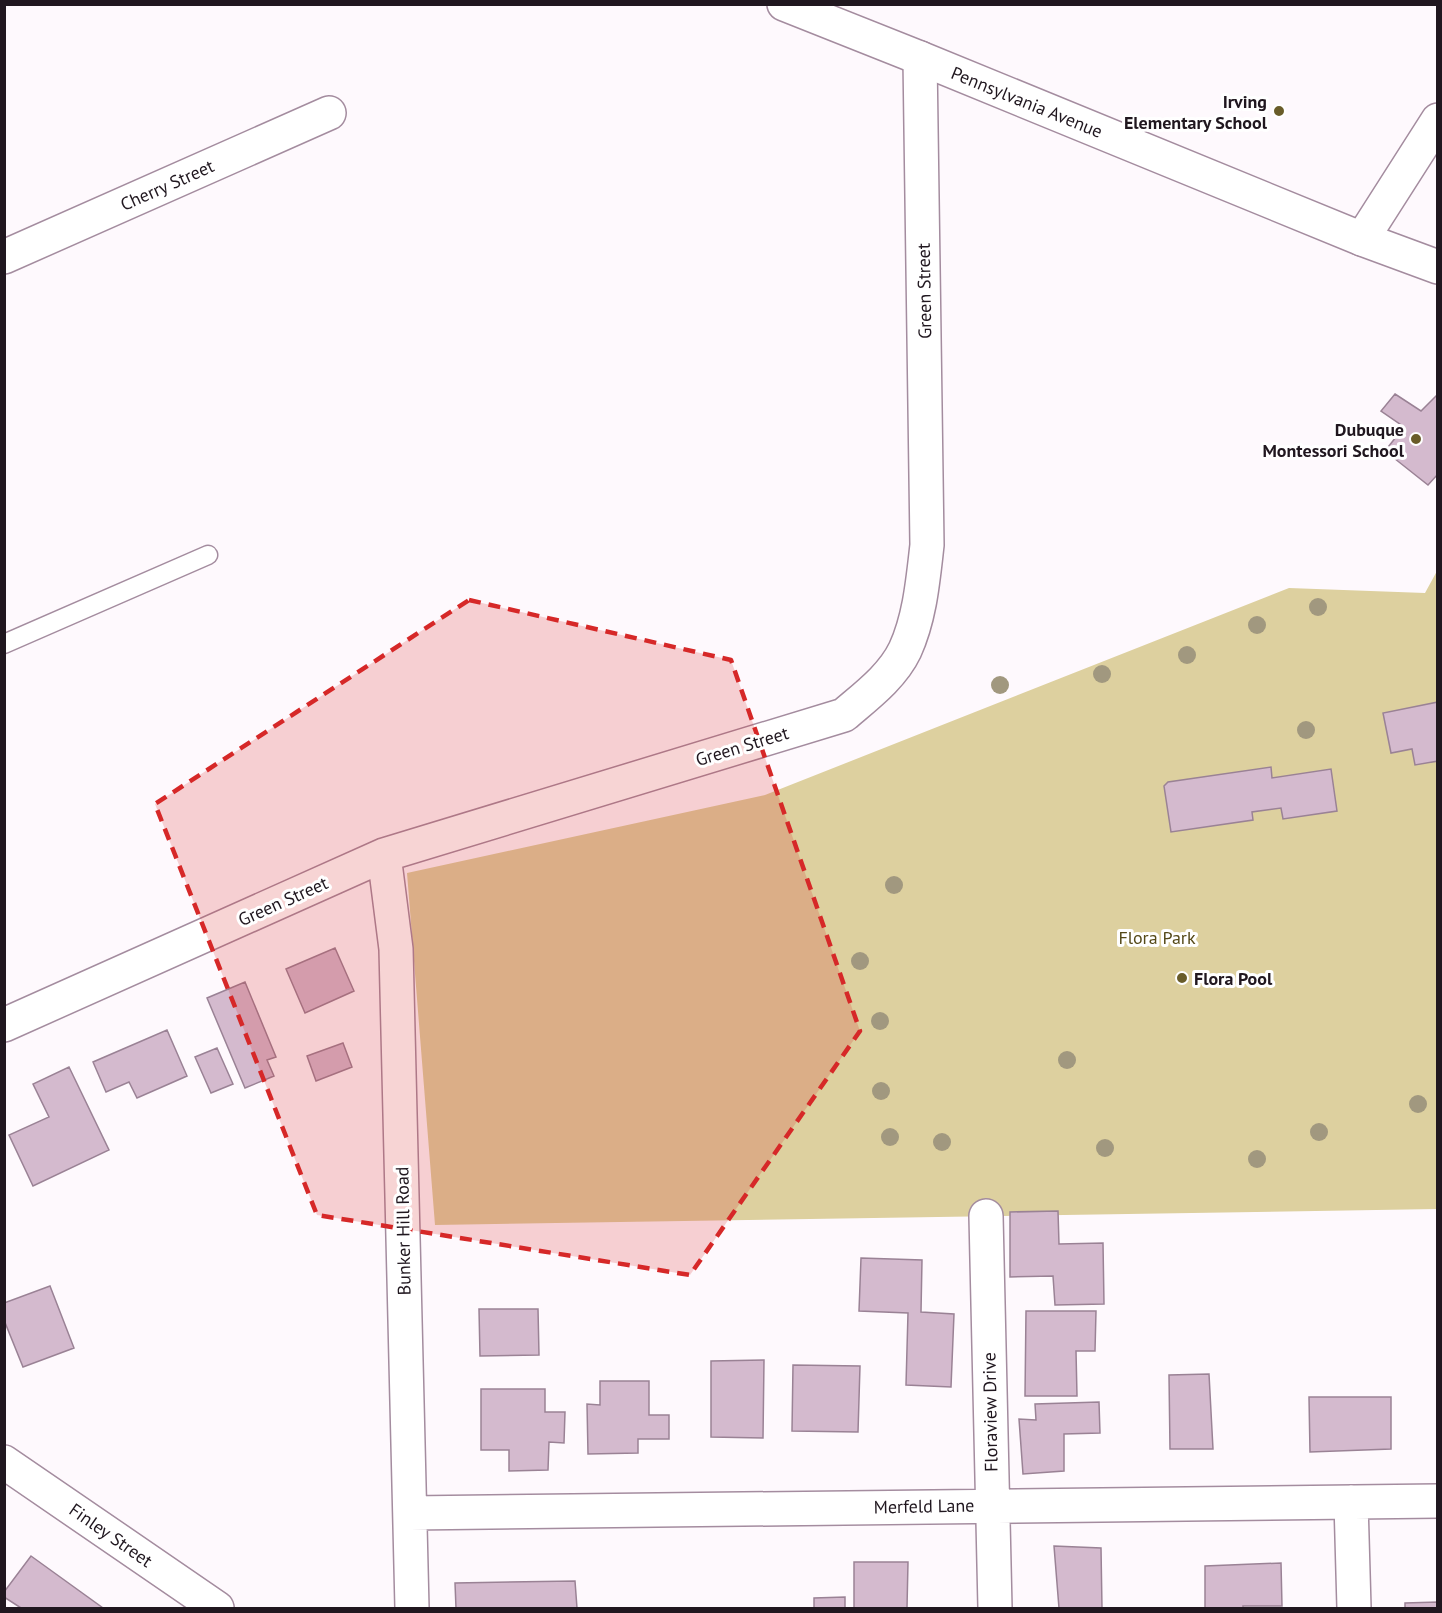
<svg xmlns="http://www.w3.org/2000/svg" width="1442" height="1613" font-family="'PT Sans',sans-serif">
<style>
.green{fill:#ddd09f}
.building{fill:#d4bace;stroke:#9a8295;stroke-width:1.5}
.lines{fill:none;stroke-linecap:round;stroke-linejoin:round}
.lane-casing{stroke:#a48c9f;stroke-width:21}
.street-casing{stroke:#a48c9f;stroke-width:36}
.secondary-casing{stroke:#a48c9f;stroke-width:36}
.lane{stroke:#fff;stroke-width:18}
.street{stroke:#fff;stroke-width:33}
.secondary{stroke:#fff;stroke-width:33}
.tree{fill:#a1987f}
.marked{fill:#d62828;fill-opacity:0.2;stroke:#d62828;stroke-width:4.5;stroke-dasharray:12 8;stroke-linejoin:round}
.poi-dot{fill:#695c29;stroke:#fff;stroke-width:2}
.labels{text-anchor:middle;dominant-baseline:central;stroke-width:6;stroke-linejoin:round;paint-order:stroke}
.poi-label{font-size:18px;font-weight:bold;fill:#20171f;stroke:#fff;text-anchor:end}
.street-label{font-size:18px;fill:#20171f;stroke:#fff}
.park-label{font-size:18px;fill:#554918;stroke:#fff}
</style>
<rect width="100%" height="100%" fill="#fef9fd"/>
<path class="green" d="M 1437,571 L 1437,1209 L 435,1225 L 407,873 L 765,795 L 1289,588 L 1425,593 Z"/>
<path class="building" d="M 1395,394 L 1421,411 L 1438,394 L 1438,474 L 1428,485 L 1385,451 L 1404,427 L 1381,411 Z
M 1438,702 L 1438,761 L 1415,765 L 1412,749 L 1391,753 L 1383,713 Z
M 1271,767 L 1272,778 L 1331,769 L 1337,811 L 1283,819 L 1281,808 L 1252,812 L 1253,820 L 1171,832 L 1164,786 L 1168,782 Z
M 335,948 L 354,991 L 305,1013 L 286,969 Z
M 245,982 L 276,1057 L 267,1060 L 274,1076 L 245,1088 L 207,998 Z
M 167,1030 L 187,1076 L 137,1098 L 129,1082 L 106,1092 L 93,1062 Z
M 343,1043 L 352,1067 L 316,1081 L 307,1056 Z
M 217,1048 L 233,1084 L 211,1093 L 195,1057 Z
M 69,1067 L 109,1150 L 33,1186 L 9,1135 L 49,1117 L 33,1084 Z
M 1058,1211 L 1059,1244 L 1103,1243 L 1104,1304 L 1055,1305 L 1053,1276 L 1010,1277 L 1010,1212 Z
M 861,1258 L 922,1260 L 921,1312 L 954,1314 L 951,1387 L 906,1385 L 908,1313 L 859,1311 Z
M 50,1286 L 74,1348 L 23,1367 L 4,1320 L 4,1303 Z
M 479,1309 L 538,1309 L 539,1355 L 480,1356 Z
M 1026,1311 L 1096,1311 L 1095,1351 L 1076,1351 L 1077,1396 L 1025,1396 Z
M 764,1360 L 763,1438 L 711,1437 L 711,1361 Z
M 793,1365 L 860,1366 L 858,1432 L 792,1431 Z
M 1209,1374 L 1213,1449 L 1170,1449 L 1169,1375 Z
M 600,1381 L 649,1381 L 649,1415 L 669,1415 L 669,1439 L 638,1439 L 638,1453 L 588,1454 L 587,1404 L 600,1405 Z
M 481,1389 L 545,1389 L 545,1412 L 565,1412 L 564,1443 L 549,1442 L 548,1470 L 509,1471 L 509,1450 L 481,1450 Z
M 1309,1397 L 1391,1397 L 1391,1449 L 1310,1452 Z
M 1099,1402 L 1100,1433 L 1064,1434 L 1064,1471 L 1023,1474 L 1019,1419 L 1036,1420 L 1035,1404 Z
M 1054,1546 L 1101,1548 L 1102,1608 L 1059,1608 Z
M 31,1556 L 103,1608 L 21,1608 L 4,1597 L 4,1592 Z
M 854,1562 L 908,1562 L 907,1608 L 854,1608 Z
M 1281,1563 L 1282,1606 L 1243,1606 L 1243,1608 L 1205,1608 L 1205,1566 Z
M 575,1581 L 577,1608 L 456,1608 L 455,1583 Z
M 845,1597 L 845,1608 L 814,1608 L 814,1598 Z
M 1438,1602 L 1438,1608 L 1405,1608 L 1405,1603 Z"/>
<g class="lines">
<g class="lane-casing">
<path id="lane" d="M 4,644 L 208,555"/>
</g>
<g class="street-casing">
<path id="street" d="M 1362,239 L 1438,120
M 4,257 L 329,113
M 384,855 L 396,949 L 412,1608
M 4,1025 L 384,855 L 844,715 C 866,696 892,677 905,650 C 920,617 923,580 927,545 L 920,58
M 986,1216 L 995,1608
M 4,1462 L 217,1608
M 1351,1502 L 1354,1608
M 410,1513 L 1438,1501"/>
</g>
<g class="secondary-casing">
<path id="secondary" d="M 784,4 L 920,58 L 1362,239 L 1438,267"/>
</g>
<use href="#lane" class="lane"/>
<use href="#street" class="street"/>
<use href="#secondary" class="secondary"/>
</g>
<g class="tree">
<circle cx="1318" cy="607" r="9"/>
<circle cx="1257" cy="625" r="9"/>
<circle cx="1187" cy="655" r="9"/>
<circle cx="1102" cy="674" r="9"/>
<circle cx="1000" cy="685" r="9"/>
<circle cx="1306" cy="730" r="9"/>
<circle cx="894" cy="885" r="9"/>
<circle cx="860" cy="961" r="9"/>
<circle cx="880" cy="1021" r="9"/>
<circle cx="1067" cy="1060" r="9"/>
<circle cx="881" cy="1091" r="9"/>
<circle cx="1418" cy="1104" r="9"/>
<circle cx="1319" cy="1132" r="9"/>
<circle cx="890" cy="1137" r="9"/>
<circle cx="942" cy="1142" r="9"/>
<circle cx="1105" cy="1148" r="9"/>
<circle cx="1257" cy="1159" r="9"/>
</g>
<path class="marked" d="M 469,600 L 731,660 L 860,1031 L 690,1275 L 317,1215 L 155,804 Z"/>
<g class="poi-dot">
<circle cx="1279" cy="111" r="6"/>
<circle cx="1416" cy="439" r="6"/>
<circle cx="1182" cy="978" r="6"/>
</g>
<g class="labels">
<g class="poi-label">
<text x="1267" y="101">Irving<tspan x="1267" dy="21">Elementary School</tspan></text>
<text x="1404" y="429">Dubuque<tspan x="1404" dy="21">Montessori School</tspan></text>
<text x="1194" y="978" text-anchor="start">Flora Pool</text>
</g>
<g class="street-label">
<text transform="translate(1027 102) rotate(22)">Pennsylvania Avenue</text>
<text transform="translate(167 185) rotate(-24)">Cherry Street</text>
<text transform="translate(924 291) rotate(-91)">Green Street</text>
<text transform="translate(742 746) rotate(-17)">Green Street</text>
<text transform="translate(283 901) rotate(-24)">Green Street</text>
<text transform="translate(403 1231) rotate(-91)">Bunker Hill Road</text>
<text transform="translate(990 1412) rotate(-91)">Floraview Drive</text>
<text transform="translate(924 1506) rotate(-1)">Merfeld Lane</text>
<text transform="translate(111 1535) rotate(35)">Finley Street</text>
</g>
<g class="park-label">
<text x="1157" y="937">Flora Park</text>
</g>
</g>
<rect width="1442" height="1613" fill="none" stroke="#20171f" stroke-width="12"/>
</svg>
